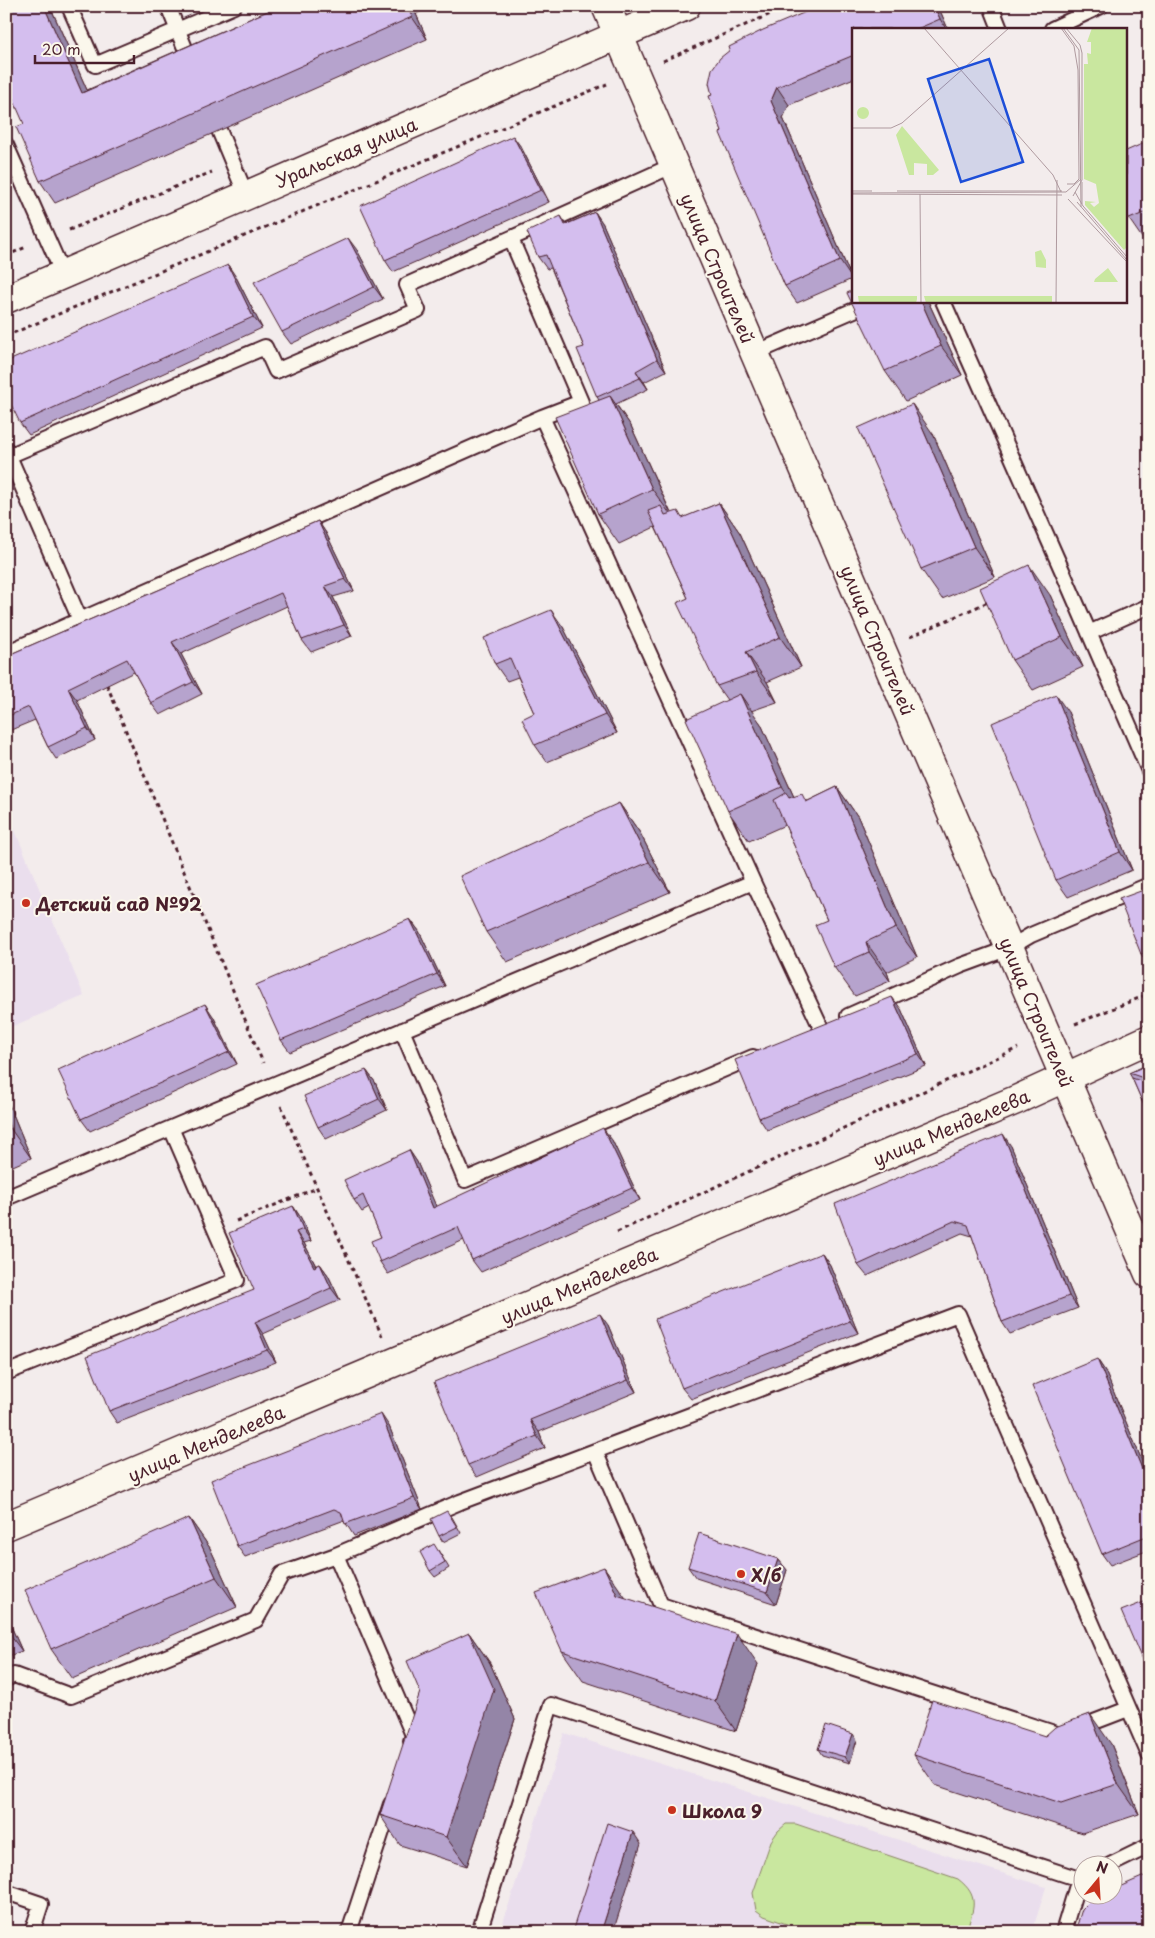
<svg xmlns="http://www.w3.org/2000/svg" width="1155" height="1938" font-family="'Playpen Sans',sans-serif">
<style>
.built{fill:#eadeed}
.green{fill:#c9e79f;stroke:#8a8365}
.lines{fill:none;stroke-linecap:round;stroke-linejoin:round}
.lane-casing{stroke:#4a1f2b;stroke-width:18}
.street-casing{stroke:#4a1f2b;stroke-width:31}
.secondary-casing{stroke:#4a1f2b;stroke-width:31}
.path{stroke:#4a1f2b;stroke-width:3;stroke-dasharray:4 4;stroke-linecap:butt}
.lane{stroke:#fbf7ec;stroke-width:14}
.street{stroke:#fbf7ec;stroke-width:28}
.secondary{stroke:#fbf7ec;stroke-width:28}
.wall{fill:#b6a3cd;stroke:#4a1f2b}
.shaded-wall{fill:#9485a7;stroke:#4a1f2b}
.building{fill:#d4beee;stroke:#4a1f2b}
.poi-dot{fill:#c8321e;stroke:#fbf7ec;stroke-width:2}
.labels{text-anchor:middle;dominant-baseline:central;stroke-width:4;stroke-linejoin:round;paint-order:stroke}
.street-label{font-size:18px;fill:#4a1f2b;stroke:#fbf7ec}
.poi-label{font-size:18px;font-weight:bold;fill:#4a1f2b;stroke:#fbf7ec;text-anchor:start}
.inset-road{fill:none;stroke:#af9a9f;stroke-width:1}
.view{fill:#1d4ed8;fill-opacity:0.15;stroke:#1d4ed8;stroke-width:2.5}
.inset-edge{fill:none;stroke:#4a1f2b;stroke-width:2.5}
</style>
<rect width="100%" height="100%" fill="#f3ecec"/>
<filter id="ink" filterUnits="userSpaceOnUse"><feTurbulence type="fractalNoise" baseFrequency=".02" numOctaves="2"/><feDisplacementMap in="SourceGraphic" scale="10" xChannelSelector="R" yChannelSelector="G"/><feConvolveMatrix kernelMatrix="1 2 1 2 8 2 1 2 1" color-interpolation-filters="sRGB"/></filter>
<g filter="url(#ink)">
<path class="built" d="M 6,809 L 84,996 L 6,1029 Z
M 564,1733 L 1046,1887 L 1032,1932 L 500,1932 Z"/>
<path class="green" d="M 786,1824 L 796,1824 L 958,1879 C 980,1896 974,1908 966,1932 L 809,1932 L 764,1916 L 756,1910 L 753,1893 L 771,1841 L 778,1831 Z"/>
<g class="lines">
<g class="lane-casing">
<path id="lane" d="M 69,6 L 95,65 L 234,6
M 168,6 L 191,63
M 991,6 L 1000,29
M 1052,29 L 1101,6
M 219,130 L 246,195
M 6,145 L 63,274
M 943,301 L 1061,568 L 1149,771
M 755,353 L 875,301
M 6,449 L 80,620 L 6,653
M 6,457 L 265,347 L 276,371 L 418,310 L 407,285 L 674,165
M 80,620 L 542,417 L 581,402 L 511,239
M 1089,633 L 1149,606
M 753,882 L 821,1028
M 848,1016 L 960,966 L 1009,948 L 1031,935 L 1149,885
M 402,1030 L 465,1180 L 753,1057
M 6,1198 L 171,1128
M 6,1373 L 237,1280 L 171,1128 L 753,882 L 542,417
M 595,1451 L 661,1605 L 1060,1735 L 1128,1709
M 336,1555 L 413,1735 L 411,1741
M 6,1679 L 14,1675 L 71,1696 L 256,1620 L 282,1574 L 336,1555 L 460,1502 L 958,1314 L 1149,1755
M 1108,1866 L 1149,1846
M 6,1892 L 41,1904 L 32,1932
M 349,1932 L 391,1804
M 479,1932 L 551,1705 L 1079,1879 L 1063,1932"/>
</g>
<g class="street-casing">
<path id="street" d="M 6,1526 L 1016,1100 L 1149,1039"/>
</g>
<g class="secondary-casing">
<path id="secondary" d="M 606,6 L 1149,1274
M 6,299 L 686,6"/>
</g>
<path class="path" d="M 663,61 L 789,6
M 69,230 L 212,172
M 6,256 L 26,247
M 6,336 L 607,84
M 910,637 L 988,602
M 107,685 L 263,1063
M 1075,1024 L 1149,994
M 281,1106 L 382,1336
M 236,1221 L 317,1188
M 617,1232 L 1018,1048"/>
<use href="#lane" class="lane"/>
<use href="#street" class="street"/>
<use href="#secondary" class="secondary"/>
</g>
<path class="wall" d="M 6,6 L 50,6 L 87,90 L 279,6 L 434,6 L 416,14 L 427,39 L 55,203 L 40,181 L 24,124 Z
M 820,6 L 938,6 L 948,29 L 854,29 L 854,78 L 789,105 L 783,118 L 852,279 L 797,303 L 785,286 L 722,131 L 712,95 Z
M 1149,141 L 1149,248 L 1129,219 Z
M 521,147 L 549,202 L 393,272 L 385,260 Z
M 595,212 L 603,224 L 666,371 L 644,382 L 648,389 L 616,404 L 631,426 L 671,513 L 683,518 L 719,503 L 740,533 L 801,667 L 767,682 L 777,702 L 751,711 L 761,724 L 794,797 L 808,801 L 837,787 L 858,817 L 917,957 L 887,972 L 890,981 L 855,996 L 834,967 L 827,920 L 785,825 L 749,841 L 728,811 L 727,700 L 717,686 L 688,598 L 655,527 L 619,544 L 598,514 L 599,400 L 597,397 L 584,347 L 551,268 L 547,269 L 538,257 L 561,216 L 566,224 Z
M 357,250 L 383,299 L 291,344 L 282,332 Z
M 236,277 L 262,328 L 29,435 L 20,423 Z
M 928,301 L 962,375 L 906,401 L 885,371 Z
M 933,434 L 995,577 L 942,599 L 921,569 Z
M 318,521 L 326,533 L 354,591 L 333,597 L 352,636 L 311,652 L 302,640 L 287,606 L 181,654 L 202,694 L 160,715 L 151,703 L 134,672 L 77,700 L 95,740 L 56,759 L 48,747 L 35,720 L 6,732 L 6,656 Z
M 1050,595 L 1083,667 L 1033,690 L 1012,660 Z
M 563,627 L 617,733 L 547,762 L 535,745 L 534,713 L 518,677 L 507,681 L 495,664 Z
M 1068,712 L 1132,870 L 1068,897 L 1056,880 Z
M 619,803 L 640,833 L 670,892 L 507,962 L 486,932 Z
M 1149,888 L 1149,966 L 1141,954 Z
M 410,919 L 419,931 L 445,986 L 290,1052 L 281,1040 Z
M 901,1009 L 926,1066 L 767,1130 L 759,1118 Z
M 213,1016 L 237,1064 L 90,1131 L 81,1119 Z
M 1149,1064 L 1149,1117 L 1132,1078 L 1129,1073 Z
M 366,1070 L 375,1082 L 387,1110 L 326,1139 L 318,1127 Z
M 6,1101 L 10,1107 L 31,1158 L 6,1169 Z
M 612,1140 L 640,1200 L 481,1272 L 472,1260 L 464,1240 L 388,1274 L 380,1262 L 381,1237 L 369,1208 L 362,1212 L 354,1200 L 409,1150 L 417,1162 L 436,1207 Z
M 1011,1146 L 1078,1308 L 1010,1334 L 1002,1322 L 972,1236 L 962,1233 L 867,1276 L 858,1265 Z
M 293,1206 L 301,1218 L 311,1241 L 304,1243 L 316,1266 L 320,1264 L 328,1275 L 340,1300 L 263,1334 L 276,1362 L 117,1423 L 109,1411 L 254,1290 Z
M 822,1253 L 830,1265 L 858,1333 L 691,1399 L 682,1388 Z
M 608,1325 L 636,1392 L 539,1432 L 545,1448 L 477,1477 L 468,1465 Z
M 1097,1359 L 1105,1371 L 1149,1478 L 1149,1550 L 1110,1565 L 1102,1554 Z
M 389,1426 L 422,1509 L 354,1536 L 345,1522 L 342,1521 L 245,1557 L 237,1546 Z
M 452,1517 L 461,1533 L 443,1542 L 439,1536 Z
M 189,1518 L 210,1548 L 237,1607 L 72,1679 L 51,1649 Z
M 438,1550 L 449,1568 L 435,1577 L 430,1571 Z
M 778,1559 L 787,1570 L 776,1604 L 696,1578 L 688,1567 Z
M 604,1567 L 625,1598 L 758,1664 L 736,1731 L 583,1681 L 562,1651 Z
M 6,1615 L 22,1651 L 6,1657 Z
M 469,1633 L 490,1663 L 515,1719 L 467,1866 L 400,1845 L 380,1815 Z
M 1045,1736 L 1111,1744 L 1139,1814 L 1082,1833 L 935,1785 L 914,1755 Z
M 857,1740 L 850,1763 L 822,1755 L 818,1749 Z"/>
<path class="shaded-wall" d="M 44,6 L 50,6 L 98,115 L 82,93 Z
M 407,6 L 411,6 L 416,14 L 427,39 L 412,17 Z
M 934,6 L 938,6 L 948,29 L 946,29 L 940,19 Z
M 777,87 L 789,105 L 783,118 L 852,279 L 840,261 L 771,101 Z
M 513,136 L 521,147 L 549,202 L 541,190 Z
M 595,212 L 603,224 L 666,371 L 657,359 Z
M 348,238 L 357,250 L 383,299 L 374,287 Z
M 228,265 L 236,277 L 262,328 L 253,317 Z
M 921,301 L 928,301 L 962,375 L 941,346 Z
M 636,371 L 644,382 L 648,389 L 640,378 Z
M 610,396 L 631,426 L 673,518 L 652,489 Z
M 912,404 L 933,434 L 995,577 L 974,547 Z
M 719,503 L 740,533 L 801,667 L 780,637 Z
M 318,521 L 326,533 L 354,591 L 345,579 Z
M 1029,565 L 1050,595 L 1083,667 L 1062,637 Z
M 325,586 L 333,597 L 352,636 L 344,625 Z
M 551,610 L 563,627 L 617,733 L 605,715 Z
M 172,642 L 181,654 L 202,694 L 193,682 Z
M 746,652 L 767,682 L 777,702 L 756,672 Z
M 68,688 L 77,700 L 95,740 L 87,728 Z
M 740,694 L 761,724 L 803,817 L 782,787 Z
M 1056,695 L 1068,712 L 1132,870 L 1120,852 Z
M 837,787 L 858,817 L 917,957 L 896,928 Z
M 619,803 L 640,833 L 670,892 L 649,862 Z
M 410,919 L 419,931 L 445,986 L 437,974 Z
M 866,942 L 887,972 L 890,981 L 869,952 Z
M 892,997 L 901,1009 L 926,1066 L 918,1054 Z
M 205,1004 L 213,1016 L 237,1064 L 229,1052 Z
M 366,1070 L 375,1082 L 387,1110 L 379,1099 Z
M 6,1101 L 10,1107 L 31,1158 L 10,1128 L 6,1118 Z
M 603,1128 L 612,1140 L 640,1200 L 632,1188 Z
M 1003,1134 L 1011,1146 L 1078,1308 L 1069,1296 Z
M 409,1150 L 417,1162 L 442,1220 L 433,1208 Z
M 293,1206 L 301,1218 L 311,1241 L 303,1229 Z
M 296,1232 L 304,1243 L 322,1278 L 314,1267 Z
M 822,1253 L 830,1265 L 858,1333 L 850,1321 Z
M 320,1264 L 328,1275 L 340,1300 L 331,1288 Z
M 600,1314 L 608,1325 L 636,1392 L 628,1380 Z
M 255,1322 L 263,1334 L 276,1362 L 267,1350 Z
M 1097,1359 L 1105,1371 L 1149,1478 L 1149,1486 Z
M 381,1414 L 389,1426 L 422,1509 L 414,1498 Z
M 530,1420 L 539,1432 L 545,1448 L 537,1436 Z
M 189,1518 L 210,1548 L 237,1607 L 216,1577 Z
M 778,1559 L 787,1570 L 776,1604 L 767,1592 Z
M 604,1567 L 625,1597 L 638,1625 L 617,1595 Z
M 6,1615 L 22,1651 L 13,1639 L 6,1623 Z
M 469,1633 L 490,1663 L 515,1719 L 467,1866 L 446,1837 Z
M 737,1634 L 758,1664 L 736,1731 L 715,1701 Z
M 1090,1714 L 1111,1744 L 1139,1814 L 1118,1784 Z
M 853,1734 L 857,1740 L 850,1763 L 845,1757 Z
M 633,1832 L 641,1844 L 613,1932 L 601,1932 Z"/>
<path class="building" d="M 6,6 L 44,6 L 82,93 L 279,6 L 407,6 L 412,17 L 40,181 L 16,127 L 24,124 L 6,83 Z
M 820,6 L 934,6 L 940,19 L 917,29 L 854,29 L 854,55 L 777,87 L 771,101 L 840,261 L 785,286 L 720,133 L 722,131 L 709,96 L 712,95 L 709,83 L 712,69 L 720,58 L 730,50 L 729,47 L 763,30 Z
M 513,136 L 541,190 L 385,260 L 360,206 Z
M 1149,141 L 1149,211 L 1129,219 L 1126,213 L 1126,151 Z
M 595,212 L 657,359 L 636,371 L 640,378 L 597,397 L 577,349 L 584,347 L 546,255 L 538,257 L 527,232 L 561,216 L 565,225 Z
M 348,238 L 374,287 L 282,332 L 254,282 Z
M 228,265 L 253,317 L 20,423 L 6,394 L 6,362 Z
M 854,290 L 854,301 L 921,301 L 941,346 L 885,371 L 847,293 Z
M 610,396 L 652,489 L 598,514 L 555,417 Z
M 912,404 L 974,547 L 921,569 L 858,428 Z
M 719,503 L 780,637 L 746,652 L 756,672 L 717,686 L 677,603 L 688,598 L 648,511 L 661,506 L 665,515 L 678,511 L 682,518 Z
M 318,521 L 345,579 L 325,586 L 344,625 L 302,640 L 281,593 L 172,642 L 193,682 L 151,703 L 127,659 L 68,688 L 87,728 L 48,747 L 29,707 L 6,717 L 6,656 Z
M 1029,565 L 1062,637 L 1012,660 L 980,588 Z
M 551,610 L 605,715 L 535,745 L 522,719 L 534,713 L 510,658 L 495,664 L 484,638 Z
M 740,694 L 782,787 L 728,811 L 686,719 Z
M 1056,695 L 1120,852 L 1056,880 L 992,723 Z
M 837,787 L 896,928 L 866,942 L 869,952 L 834,967 L 815,925 L 827,920 L 774,800 L 786,793 L 789,798 L 802,794 L 806,802 Z
M 619,803 L 649,862 L 486,932 L 460,876 Z
M 1149,888 L 1149,951 L 1141,954 L 1119,899 Z
M 410,919 L 437,974 L 281,1040 L 256,985 Z
M 892,997 L 918,1054 L 759,1118 L 735,1060 Z
M 205,1004 L 229,1052 L 81,1119 L 58,1070 Z
M 1149,1064 L 1149,1080 L 1129,1073 Z
M 366,1070 L 379,1099 L 318,1127 L 304,1096 Z
M 1132,1078 L 1149,1084 L 1149,1117 Z
M 6,1118 L 10,1128 L 6,1130 Z
M 603,1128 L 632,1188 L 472,1260 L 458,1227 L 380,1262 L 371,1241 L 381,1237 L 363,1195 L 354,1200 L 344,1180 L 409,1150 L 433,1208 Z
M 1003,1134 L 1069,1296 L 1002,1322 L 968,1225 L 954,1221 L 858,1265 L 835,1204 Z
M 293,1206 L 303,1229 L 296,1232 L 314,1267 L 320,1264 L 331,1288 L 255,1322 L 267,1350 L 109,1411 L 87,1356 L 254,1290 L 229,1233 Z
M 822,1253 L 850,1321 L 682,1388 L 655,1319 Z
M 600,1314 L 628,1380 L 530,1420 L 537,1436 L 468,1465 L 434,1382 Z
M 1097,1359 L 1149,1486 L 1149,1535 L 1102,1554 L 1032,1386 Z
M 381,1414 L 414,1498 L 345,1524 L 341,1512 L 334,1509 L 237,1546 L 211,1480 Z
M 447,1511 L 457,1527 L 439,1536 L 431,1519 Z
M 189,1518 L 216,1577 L 51,1649 L 25,1590 Z
M 699,1533 L 778,1559 L 767,1592 L 688,1567 Z
M 434,1544 L 445,1562 L 430,1571 L 420,1552 Z
M 604,1567 L 617,1595 L 737,1634 L 715,1701 L 562,1651 L 536,1593 Z
M 1149,1600 L 1149,1676 L 1121,1611 Z
M 6,1623 L 13,1639 L 6,1642 Z
M 469,1633 L 494,1689 L 446,1837 L 380,1815 L 420,1692 L 407,1661 Z
M 932,1700 L 1045,1736 L 1055,1727 L 1090,1714 L 1118,1784 L 1061,1803 L 914,1755 Z
M 826,1725 L 853,1734 L 845,1757 L 818,1749 Z
M 607,1823 L 633,1832 L 601,1932 L 572,1932 Z
M 1149,1874 L 1149,1932 L 1075,1932 L 1082,1909 L 1092,1899 L 1101,1896 L 1112,1896 L 1112,1890 Z"/>
</g>
<g class="poi-dot">
<circle cx="26" cy="903" r="5"/>
<circle cx="741" cy="1574" r="5"/>
<circle cx="672" cy="1810" r="5"/>
</g>
<g class="labels">
<g class="street-label">
<text transform="translate(346 152) rotate(-23)">Уральская улица</text>
<text transform="translate(718 268) rotate(67)">улица Строителей</text>
<text transform="translate(878 640) rotate(67)">улица Строителей</text>
<text transform="translate(1037 1012) rotate(67)">улица Строителей</text>
<text transform="translate(951 1127) rotate(-23)">улица Менделеева</text>
<text transform="translate(579 1285) rotate(-23)">улица Менделеева</text>
<text transform="translate(206 1443) rotate(-23)">улица Менделеева</text>
</g>
<g class="poi-label">
<text x="36" y="903">Детский сад №92</text>
<text x="751" y="1574">Х/б</text>
<text x="682" y="1810">Школа 9</text>
</g>
</g>
<g transform="translate(852 28)">
<rect width="275" height="275" fill="#f3ecec"/>
<path d="M 240,0 L 275,0 L 275,219 L 272,222 L 233,177 L 233,173 L 244,174 L 242,169 L 244,174 L 238,175 L 242,179 L 247,175 L 244,156 L 232,151 L 232,36 L 236,36 L 235,25 L 239,26 L 239,14 L 235,14 ZM5 85a6 6 0 1 1 12 0a6 6 0 1 1-12 0ZM 50,98 L 87,142 L 81,147 L 75,147 L 75,136 L 62,135 L 62,147 L 57,147 L 44,107 ZM 189,222 L 194,232 L 194,240 L 184,239 L 183,224 ZM 256,240 L 266,254 L 242,254 L 243,251 ZM 6,268 L 65,268 L 65,271 L 64,275 L 7,275 ZM 72,268 L 200,268 L 200,275 L 74,275 Z" fill="#c9e79f"/>
<path class="inset-road" d="M 72,0 L 201,147 L 209,164M 209,0 L 222,18 L 226,42 L 227,151 L 222,156 L 215,156M 211,0 L 227,22 L 229,179M 214,0 L 228,17 L 230,25 L 230,152 L 221,168M 0,100 L 39,100 L 50,95 L 157,0M 230,154 L 230,176M 0,163 L 20,163M 45,163 L 210,163M 223,164 L 231,178 L 275,229M 0,165 L 214,164 L 229,151M 0,166 L 210,167M 68,166 L 69,275M 216,171 L 275,234M 225,174 L 275,232M 204,275 L 205,152"/>
<path class="view" d="M 137,31 L 171,134 L 109,154 L 76,51 Z"/>
<rect width="275" height="275" class="inset-edge"/>
</g>
<rect width="1155" height="1938" fill="none" stroke="#fbf7ec" stroke-width="25"/>
<rect x="12" y="12" width="1130" height="1913" fill="none" stroke="#4a1f2b" stroke-width="2" filter="url(#ink)"/>
<g transform="translate(1098 1880) rotate(18)"><circle r="24" fill="#fbf7ec" stroke="#b4a19f"/>
<path d="M0-4L9 19L0 12L-9 19Z" fill="#c8321e"/>
<text y="-8" font-size="14" font-weight="bold" text-anchor="middle" fill="#4a1f2b">N</text>
</g>
<path d="M35 55v8h99v-8" fill="none" stroke="#4a1f2b" stroke-width="2.5"/>
<text x="42" y="55" font-size="15" fill="#4a1f2b" stroke="#fbf7ec" stroke-width="4" paint-order="stroke">20 m</text>
</svg>
